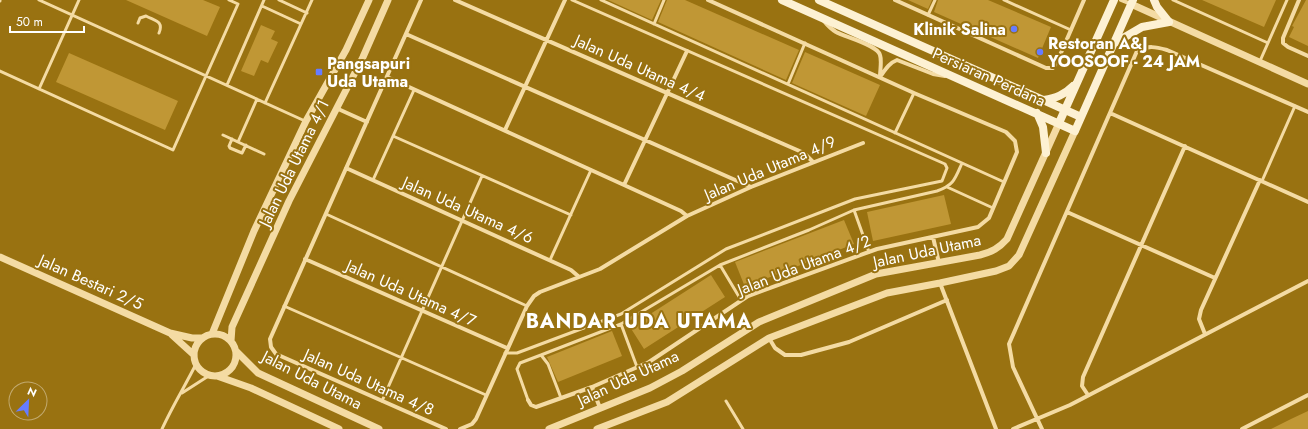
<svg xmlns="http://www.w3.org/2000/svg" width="1308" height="429" font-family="Jost,sans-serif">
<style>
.building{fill:#c09735}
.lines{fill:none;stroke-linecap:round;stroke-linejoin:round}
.service{stroke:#f4dba3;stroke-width:3}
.minor{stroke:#f4dba3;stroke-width:4}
.tertiary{stroke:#f4dba3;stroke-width:7}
.secondary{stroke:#fdf1d3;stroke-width:8}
.poi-dot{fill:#667cff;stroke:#997211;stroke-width:1.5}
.labels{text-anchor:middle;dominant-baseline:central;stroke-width:4;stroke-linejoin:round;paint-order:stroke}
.poi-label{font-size:16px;font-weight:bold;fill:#fff;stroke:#997211;text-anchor:start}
.street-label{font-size:16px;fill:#fff;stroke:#997211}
.district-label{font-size:20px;font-weight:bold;letter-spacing:1px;fill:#fff;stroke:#997211}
</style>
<rect width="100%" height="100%" fill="#997211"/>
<path class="building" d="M 126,0 L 203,0 L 220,7 L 207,36 Z
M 608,0 L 661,0 L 652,20 Z
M 667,0 L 685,0 L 799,50 L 786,80 L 658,22 Z
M 908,0 L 932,0 L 928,9 Z
M 938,0 L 988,0 L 1051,27 L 1038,58 L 934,12 Z
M 1202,0 L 1276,0 L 1264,27 Z
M 1306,0 L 1308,0 L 1308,46 L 1289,37 L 1294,27 L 1292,26 Z
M 261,25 L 275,31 L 271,39 L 278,42 L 268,63 L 261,60 L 254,76 L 241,71 Z
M 805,52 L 880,85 L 866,116 L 792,83 Z
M 69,53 L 178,101 L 165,130 L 56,82 Z
M 944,195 L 951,224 L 873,241 L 867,212 Z
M 844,220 L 854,244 L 745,287 L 735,262 Z
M 711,275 L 725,297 L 644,349 L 630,327 Z
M 612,331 L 622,356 L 558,382 L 547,357 Z
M 1308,411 L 1308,429 L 1271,429 L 1291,419 Z"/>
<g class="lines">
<path class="service" d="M 39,0 L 305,121
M 279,0 L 307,13
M 601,0 L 1004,182
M 1004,0 L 1071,30
M 1173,0 L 1268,43
M 0,1 L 0,0
M 262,6 L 301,24
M 928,15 L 935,0
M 138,23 L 140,18 L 146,16 C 155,21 164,21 159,33
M 654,24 L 664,0
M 1260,61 L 1287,0
M 0,71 L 173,150 L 238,4 L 229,0
M 788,84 L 805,43
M 227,85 L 264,0
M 39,89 L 79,0
M 265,103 L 312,0
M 895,133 L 914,93
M 223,135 L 264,154
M 393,136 L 571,215
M 232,139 L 229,146 L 230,148 L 242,153 L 246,145
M 238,142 L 257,99
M 373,180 L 414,90
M 1262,181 L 1295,106
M 947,187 L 993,208
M 854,210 L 869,252
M 326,214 L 527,306
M 550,260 L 591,170
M 720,265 L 741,300
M 284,306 L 486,395
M 621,324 L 637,367
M 505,353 L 517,353 L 621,314 L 726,249 L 855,199 L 942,181 L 947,168 L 945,164 L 572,0
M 541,355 L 621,324 L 720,265 L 809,230 L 854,210 L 937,191 C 954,185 955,179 962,163
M 182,393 L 210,375
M 528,400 L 517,369 L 520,363 L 541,355 L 548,364 L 561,398
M 382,401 L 482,176
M 726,401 L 743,429
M 162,429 C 172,407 185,386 196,364"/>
<path class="minor" d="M 421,0 L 270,339 L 271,347 L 276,354 L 446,429
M 455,0 L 804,153 L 813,162
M 895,0 L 1046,68 L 1053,68 L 1057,62 L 1084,0
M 1121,0 L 1131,4
M 1299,0 L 1283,38 L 1283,43 L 1288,47 L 1308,56
M 824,21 C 828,26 831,29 836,32 C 845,37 878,45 880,55 C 882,61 880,70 880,77
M 406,34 L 751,187
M 387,77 L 681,211 L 687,216
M 880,77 C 885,70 889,63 897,60 L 933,74 L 945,76
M 336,108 L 367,122
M 1110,113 L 1308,202
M 505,130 L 565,0
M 346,168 L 571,270 L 578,276
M 624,185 L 687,51
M 1067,212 L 1215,278
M 933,237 L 939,263
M 305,259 L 507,348
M 940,283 L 996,429
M 1205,334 L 1199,319 L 1201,310 L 1260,180
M 769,338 L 775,348 L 785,355 L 801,355 L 849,342 L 947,300
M 592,387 L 600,408
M 1088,395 L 1082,386 L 1083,377 L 1185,146
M 528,400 L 531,405 L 536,407 L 592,387 L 649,362 L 748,296 L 877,249 L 978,227 L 989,218 L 1017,152 L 1015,141 L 1006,132 L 914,93 L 708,0
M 460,429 L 472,424 L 476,419 L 527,306 L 534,296 L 540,292 L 600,269 L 687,216 L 751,187 L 863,143
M 1013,429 L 1070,405 L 1308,281
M 1042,429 L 1013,367 L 1009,344 L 1137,51 C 1148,45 1156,47 1167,50 L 1308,112
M 1242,429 L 1308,395"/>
<path class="tertiary" d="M 1131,4 L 1308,84
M 0,257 L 170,333 L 192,338 L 202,338
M194 355a21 21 0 1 1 42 0a21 21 0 1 1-42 0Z
M 212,334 L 254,231 L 306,121 L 346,50 L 369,0
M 172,335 L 194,355
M 231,341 L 232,327 L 289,201 L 363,57 L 388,0
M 236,351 L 258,373 L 379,429
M 217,376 L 251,388 L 339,429
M 549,429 L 650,388 L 682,371 L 759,322 L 876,274 L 980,255 C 992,252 999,248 1007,239 L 1059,123
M 597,429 L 667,402 L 769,338 L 887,293 L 940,283 L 996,271 L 1009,266 L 1019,255 L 1075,131"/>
<path class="secondary" d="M 782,0 L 1075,131 L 1133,0
M 819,0 L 1081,117
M 1154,0 L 1157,7 L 1169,22
M 1113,44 L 1142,27 L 1169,22
M 1044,100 C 1056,98 1064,95 1073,86
M 1037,113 L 1043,127 L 1046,153
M 1059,123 L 1114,0"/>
</g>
<g class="poi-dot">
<circle cx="1014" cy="29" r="4"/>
<circle cx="1040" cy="52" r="4"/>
<rect x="315" y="68" width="8" height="8" rx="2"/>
</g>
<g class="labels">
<g class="poi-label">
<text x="1006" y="29" text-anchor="end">Klinik Salina</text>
<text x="1048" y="43">Restoran A&amp;J<tspan x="1048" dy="18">YOOSOOF - 24 JAM</tspan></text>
<text x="327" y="63">Pangsapuri<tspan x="327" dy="18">Uda Utama</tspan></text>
</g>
<g class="street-label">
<text transform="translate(640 68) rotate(24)">Jalan Uda Utama 4/4</text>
<text transform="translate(989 77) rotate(24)">Persiaran Perdana</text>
<text transform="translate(294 163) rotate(-64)">Jalan Uda Utama 4/1</text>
<text transform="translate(770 168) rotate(-23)">Jalan Uda Utama 4/9</text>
<text transform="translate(468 210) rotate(24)">Jalan Uda Utama 4/6</text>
<text transform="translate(927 251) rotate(-12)">Jalan Uda Utama</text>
<text transform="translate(804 265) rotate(-21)">Jalan Uda Utama 4/2</text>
<text transform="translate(91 282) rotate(24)">Jalan Bestari 2/5</text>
<text transform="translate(411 293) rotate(24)">Jalan Uda Utama 4/7</text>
<text transform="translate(628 378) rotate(-25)">Jalan Uda Utama</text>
<text transform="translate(312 380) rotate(27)">Jalan Uda Utama</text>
<text transform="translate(369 382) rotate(24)">Jalan Uda Utama 4/8</text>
</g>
<g class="district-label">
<text x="639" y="321">BANDAR UDA UTAMA</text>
</g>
</g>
<g transform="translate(28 401) rotate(24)"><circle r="19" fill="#997211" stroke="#c2aa70"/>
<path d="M0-3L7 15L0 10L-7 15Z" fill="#667cff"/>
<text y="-6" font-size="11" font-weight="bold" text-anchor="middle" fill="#ffffff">N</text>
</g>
<path d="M10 26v6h74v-6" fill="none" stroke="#ffffff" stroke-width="2"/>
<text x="16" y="26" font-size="12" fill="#ffffff" stroke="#997211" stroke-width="3" paint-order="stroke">50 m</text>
</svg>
